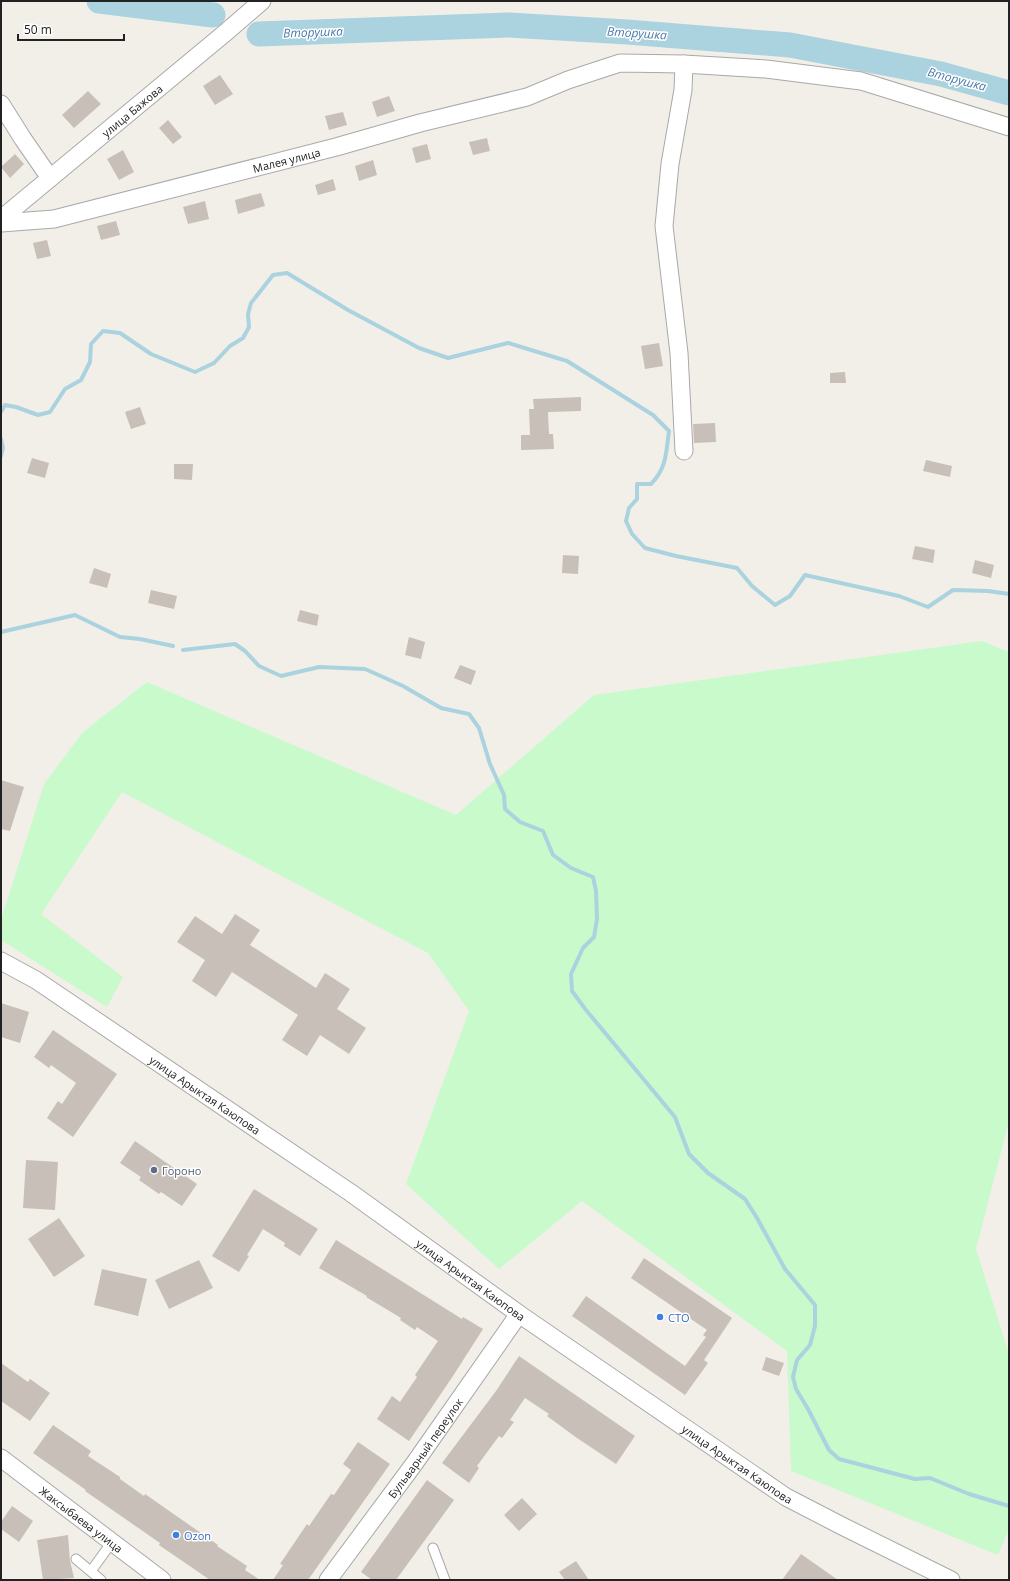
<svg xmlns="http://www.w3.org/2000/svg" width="1010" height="1581" font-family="'Open Sans',sans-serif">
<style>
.park{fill:#c8facc}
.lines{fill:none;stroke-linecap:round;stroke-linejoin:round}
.stream{stroke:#aad3df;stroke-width:4}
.river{stroke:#aad3df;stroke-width:25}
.building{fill:#c7bfb8}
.service-casing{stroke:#a9a9a9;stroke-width:11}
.minor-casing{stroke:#a9a9a9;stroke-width:19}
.service{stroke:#fff;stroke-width:9}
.minor{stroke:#fff;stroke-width:17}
.service-dot{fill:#5c6f8a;stroke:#fff;stroke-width:1.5}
.shop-dot{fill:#3f7fe0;stroke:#fff;stroke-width:1.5}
.labels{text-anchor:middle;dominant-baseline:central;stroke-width:3;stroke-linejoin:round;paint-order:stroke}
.street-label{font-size:11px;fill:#222;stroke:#fff}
.service-label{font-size:11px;fill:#4e5e75;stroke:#fff;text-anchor:start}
.shop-label{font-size:11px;fill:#366cbe;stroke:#fff;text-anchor:start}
.water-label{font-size:12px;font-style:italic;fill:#4a7aab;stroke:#fff}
</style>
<rect width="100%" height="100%" fill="#f2efe9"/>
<path class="park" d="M 982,641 L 1009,652 L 1009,1121 L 976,1249 L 1009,1354 L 1009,1529 L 998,1555 L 791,1471 L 787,1351 L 582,1201 L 499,1269 L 406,1184 L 469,1011 L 428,953 L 122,792 L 41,914 L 123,977 L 107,1007 L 1,940 L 1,920 L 44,784 L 83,732 L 147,682 L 456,815 L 594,695 Z"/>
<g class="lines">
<path class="stream" d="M 1,412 L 5,405 L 16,407 L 38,415 L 50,412 L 65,389 L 81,380 L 90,362 L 91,344 L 103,331 L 120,333 L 151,354 L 195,372 L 214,363 L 230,346 L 243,338 L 249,327 L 248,314 L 251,303 L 273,275 L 287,273 L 348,310 L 419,348 L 448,358 L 508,343 L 567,361 L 653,415 L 669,431 C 666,452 667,468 651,484 L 637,484 L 637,499 L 629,508 L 626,521 L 632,534 L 645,548 L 676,556 L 737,568 L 752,586 L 775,605 L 790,596 L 805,575 L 899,596 L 928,607 L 953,590 L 988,591 L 1009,594
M 1,439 L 3,448 L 1,456
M 1,632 L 75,615 L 120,637 L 140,639 L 173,646
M 183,650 L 235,644 L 245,651 L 259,666 L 281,676 L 319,667 L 365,669 L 403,686 L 441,708 L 469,714 L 479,728 L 490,764 L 504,795 L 505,809 L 520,822 L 543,831 L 553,855 L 571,868 L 593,877 L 596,891 L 597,919 L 594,937 L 583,948 L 571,974 L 572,991 L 586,1010 L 675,1117 L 689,1154 L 708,1173 L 745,1199 L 757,1218 L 785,1269 L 815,1305 L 815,1326 L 810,1345 L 797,1360 L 793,1377 L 796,1389 L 808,1409 L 829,1450 L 839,1459 L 915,1479 L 930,1478 L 969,1494 L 1009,1506"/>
<path class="river" d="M 99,1 L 213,15
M 259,34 L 509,25 L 627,32 L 790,45 L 941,74 L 1009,93"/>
</g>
<path class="building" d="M 220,75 L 233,94 L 215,105 L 203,86 Z
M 88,91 L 101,104 L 74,128 L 62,115 Z
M 389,96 L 395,111 L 377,117 L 372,102 Z
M 343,112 L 347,125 L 329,130 L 325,116 Z
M 168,120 L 182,137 L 173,144 L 159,128 Z
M 487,138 L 490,151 L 473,155 L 469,142 Z
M 427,144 L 431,159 L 416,163 L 412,148 Z
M 123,150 L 134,172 L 119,180 L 107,159 Z
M 15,154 L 24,164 L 10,178 L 1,167 Z
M 373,160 L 377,175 L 359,181 L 355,166 Z
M 333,179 L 336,190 L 318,195 L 315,185 Z
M 261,193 L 265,206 L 238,214 L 235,200 Z
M 205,201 L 209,219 L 188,224 L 183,207 Z
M 116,221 L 120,235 L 101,240 L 97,226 Z
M 47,240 L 51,256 L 37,259 L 33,243 Z
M 659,343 L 663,366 L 645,369 L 641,346 Z
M 845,372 L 846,383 L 830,383 L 830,373 Z
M 581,397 L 581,411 L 548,412 L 549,434 L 553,434 L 554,449 L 521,450 L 521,435 L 530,435 L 529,409 L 534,409 L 533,399 Z
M 140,407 L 146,424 L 131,429 L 125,412 Z
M 715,423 L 716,442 L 694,443 L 693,424 Z
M 32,458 L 49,463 L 45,478 L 27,473 Z
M 926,460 L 952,466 L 950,477 L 923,471 Z
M 174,464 L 193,464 L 192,480 L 174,479 Z
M 915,546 L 935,550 L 933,563 L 912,559 Z
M 563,555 L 579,556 L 578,574 L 562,573 Z
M 975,560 L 994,565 L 991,578 L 972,573 Z
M 94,568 L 111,574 L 107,588 L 89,583 Z
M 151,590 L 177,596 L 174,609 L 148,603 Z
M 300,610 L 319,615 L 317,626 L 297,621 Z
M 409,637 L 425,642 L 421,659 L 405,655 Z
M 460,665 L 476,671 L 471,685 L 454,678 Z
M 1,780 L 24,787 L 10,831 L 1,829 Z
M 235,914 L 260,930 L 250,945 L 316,988 L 325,973 L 350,989 L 337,1009 L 366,1028 L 349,1054 L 320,1035 L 307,1056 L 282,1040 L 298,1015 L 232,972 L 216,997 L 192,981 L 205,960 L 177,942 L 195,916 L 222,934 Z
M 1,1003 L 29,1012 L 20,1043 L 1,1037 Z
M 53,1030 L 117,1074 L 73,1137 L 47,1118 L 58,1101 L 62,1104 L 76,1083 L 51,1065 L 49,1068 L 34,1057 Z
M 135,1141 L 197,1184 L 182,1206 L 161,1192 L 159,1194 L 139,1180 L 141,1177 L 120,1163 Z
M 26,1160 L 58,1162 L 55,1210 L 23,1208 Z
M 254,1189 L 318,1229 L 300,1256 L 284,1246 L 285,1243 L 263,1229 L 247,1255 L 249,1256 L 239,1272 L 212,1256 Z
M 59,1218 L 85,1256 L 54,1277 L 28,1239 Z
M 336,1240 L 462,1319 L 463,1317 L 483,1329 L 453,1376 L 409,1441 L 377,1419 L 392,1396 L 400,1402 L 417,1377 L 415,1375 L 438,1341 L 417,1327 L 415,1330 L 400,1320 L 401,1318 L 366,1297 L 367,1296 L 319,1268 Z
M 644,1258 L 732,1318 L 704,1360 L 708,1363 L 685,1395 L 572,1316 L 586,1296 L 685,1366 L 706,1337 L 703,1335 L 707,1330 L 631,1278 Z
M 199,1260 L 213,1288 L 169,1309 L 155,1280 Z
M 102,1269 L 147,1279 L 138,1316 L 94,1305 Z
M 519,1356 L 635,1436 L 616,1464 L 577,1438 L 547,1416 L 549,1414 L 525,1398 L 510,1420 L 514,1422 L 502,1438 L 499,1436 L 477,1466 L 479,1468 L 469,1483 L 442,1463 L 496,1391 Z
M 766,1357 L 784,1363 L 779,1376 L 762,1370 Z
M 1,1363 L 28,1382 L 30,1379 L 50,1393 L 30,1421 L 1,1401 Z
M 53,1425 L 91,1451 L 88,1456 L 120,1477 L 120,1479 L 144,1496 L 145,1494 L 218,1545 L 217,1546 L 247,1566 L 245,1570 L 260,1580 L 210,1580 L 159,1545 L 160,1543 L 85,1491 L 86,1490 L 33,1453 Z
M 358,1442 L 390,1464 L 308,1580 L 273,1580 L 283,1565 L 280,1564 L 307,1524 L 309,1526 L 331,1494 L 334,1495 L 351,1470 L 343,1464 Z
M 427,1480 L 454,1500 L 396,1580 L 372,1580 L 361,1572 Z
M 522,1498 L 537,1514 L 519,1531 L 504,1515 Z
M 12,1506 L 33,1521 L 19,1542 L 1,1529 L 1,1522 Z
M 68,1535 L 70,1561 L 74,1578 L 43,1580 L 37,1540 Z
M 801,1554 L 838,1580 L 782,1580 Z
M 576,1561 L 589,1580 L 565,1580 L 559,1572 Z"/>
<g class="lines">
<g class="service-casing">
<path id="service" d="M 433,1548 L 445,1580
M 76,1559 L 101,1580
M 91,1571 L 112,1542"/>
</g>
<g class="minor-casing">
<g id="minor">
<path d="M 1,104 L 23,139 L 50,178"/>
<path id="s1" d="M 1,219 L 225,33 L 262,1"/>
<path id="s2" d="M 1,223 L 54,219 L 336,147 L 420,123 L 527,97 L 568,80 L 620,63 L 684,64 L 766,69 L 861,81 L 1009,127"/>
<path d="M 684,451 L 679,353 L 664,226 L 670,164 L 683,90 L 684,64"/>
<path id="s3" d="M 1,961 L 36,980 L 351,1193 L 519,1314 L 786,1497 L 842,1526 L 951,1580"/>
<path id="s4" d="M 1,1458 L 162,1580"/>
<path id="s5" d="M 328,1580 L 414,1464 L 519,1314"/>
</g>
</g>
<use href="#service" class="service"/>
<use href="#minor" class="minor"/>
</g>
<circle class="service-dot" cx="154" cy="1170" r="4"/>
<g class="shop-dot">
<circle cx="660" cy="1317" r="4"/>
<circle cx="176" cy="1535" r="4"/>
</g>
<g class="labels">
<g class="street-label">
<text stroke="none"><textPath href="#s1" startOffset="170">улица Бажова</textPath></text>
<text stroke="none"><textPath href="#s2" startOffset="293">Малея улица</textPath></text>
<text stroke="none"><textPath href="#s3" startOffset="244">улица Арыктая Каюпова</textPath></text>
<text stroke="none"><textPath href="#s3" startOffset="568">улица Арыктая Каюпова</textPath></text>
<text stroke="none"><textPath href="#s5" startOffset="164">Бульварный переулок</textPath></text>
<text stroke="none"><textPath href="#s3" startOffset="892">улица Арыктая Каюпова</textPath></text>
<text stroke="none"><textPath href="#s4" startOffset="101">Жаксыбаева улица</textPath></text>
</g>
<g class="service-label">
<text x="162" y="1170">Гороно</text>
</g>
<g class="shop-label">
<text x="668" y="1317">СТО</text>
<text x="184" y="1535">Ozon</text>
</g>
<g class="water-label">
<text transform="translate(313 32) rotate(-2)">Вторушка</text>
<text transform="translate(637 33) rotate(4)">Вторушка</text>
<text transform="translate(957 79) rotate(15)">Вторушка</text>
</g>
</g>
<rect width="1010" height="1581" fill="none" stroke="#222222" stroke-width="4"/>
<path d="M18 34v6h106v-6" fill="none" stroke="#222222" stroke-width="2"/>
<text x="24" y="34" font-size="12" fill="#222222" stroke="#ffffff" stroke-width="3" paint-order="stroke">50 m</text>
</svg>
